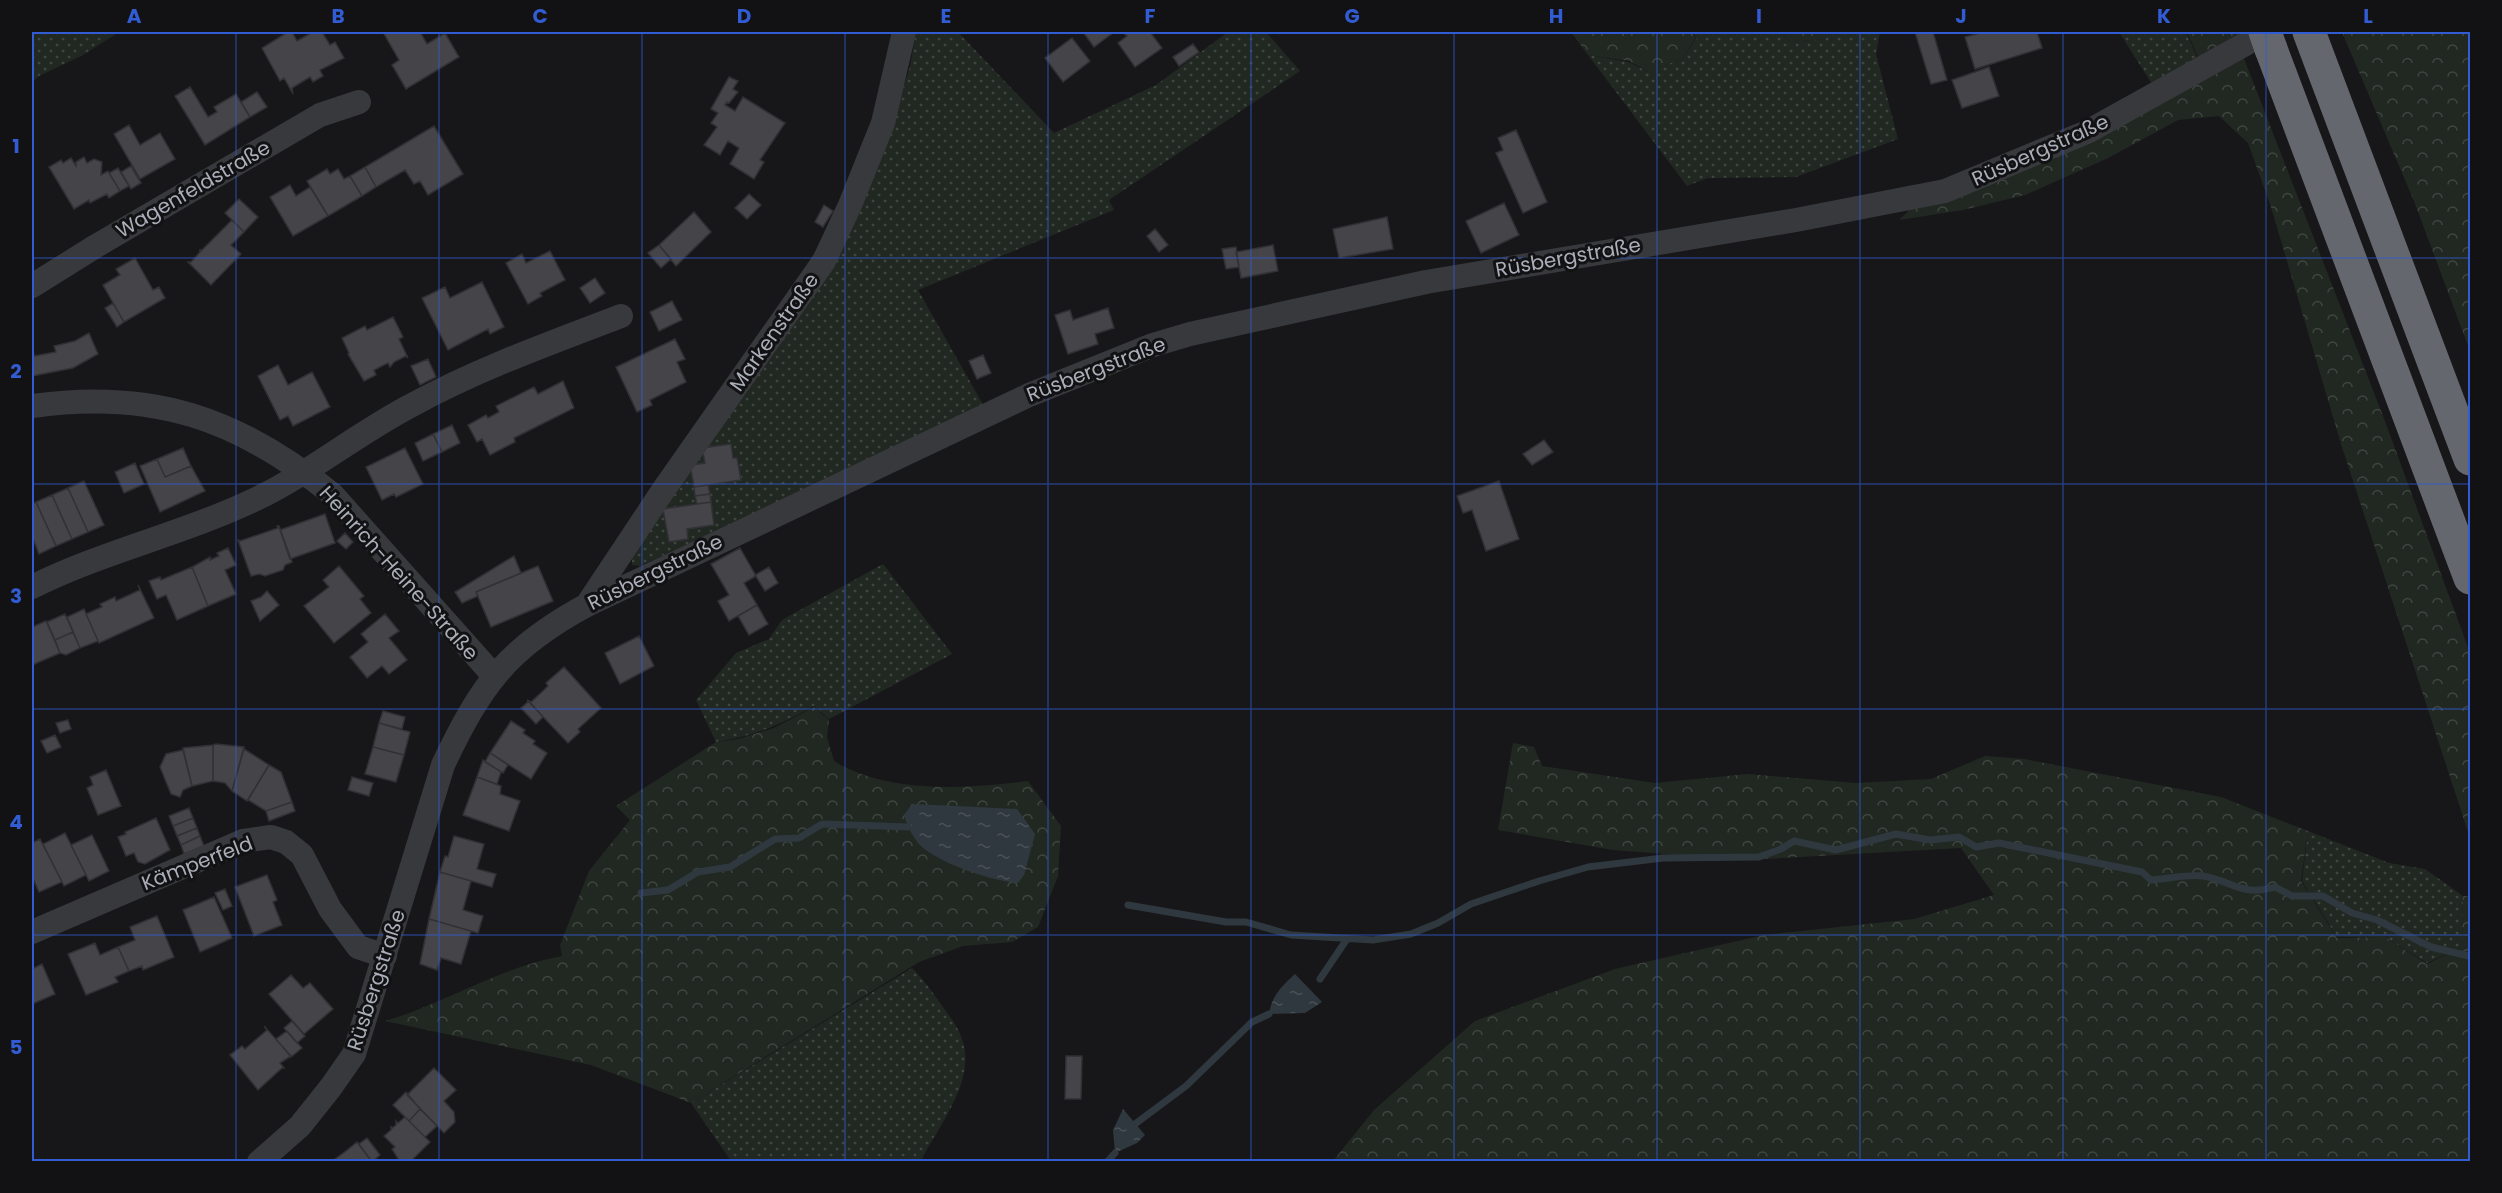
<svg xmlns="http://www.w3.org/2000/svg" width="2502" height="1193" font-family="Poppins,sans-serif">
<style>
.grass{fill:url(#grass-dots)}
.forest{fill:url(#forest-crowns)}
.water{fill:url(#water-ripples)}
.lines{fill:none;stroke-linecap:round;stroke-linejoin:round}
.stream{stroke:#2f383e;stroke-width:7}
.building{fill:#444449;stroke:#313135;stroke-width:1.5}
.minor{stroke:#38393d;stroke-width:24}
.motorway{stroke:#64676e;stroke-width:33}
.motorway-bridge{stroke:#64676e;stroke-width:33}
.grid{fill:none;stroke:#325cd3;stroke-width:1.5;stroke-opacity:0.55}
.labels{text-anchor:middle;dominant-baseline:central;stroke-width:6;stroke-linejoin:round;paint-order:stroke}
.street-label{font-size:20px;fill:#aaaeb8;stroke:#121214}
.neatline{fill:none;stroke:#325cd3;stroke-width:2}
.grid-label{font-size:20px;text-anchor:middle;font-weight:bold;fill:#325cd3}
</style>
<defs>
<pattern id="grass-dots" width="8" height="8" patternUnits="userSpaceOnUse" patternTransform="scale(1.5)"><rect width="8" height="8" fill="#212822"/><path d="M2 2h.1M6 6h.1" fill="none" stroke="#3f4540" stroke-width="1.8" stroke-linecap="round"/></pattern>
<pattern id="forest-crowns" width="20" height="18" patternUnits="userSpaceOnUse" patternTransform="scale(1.5)"><rect width="20" height="18" fill="#212822"/><path d="M2 6a3 3 0 1 1 6 0M12 15a3 3 0 1 1 6 0" fill="none" stroke="#3f4540"/></pattern>
<pattern id="water-ripples" width="26" height="14" patternUnits="userSpaceOnUse" patternTransform="scale(1.5)"><rect width="26" height="14" fill="#2f383e"/><path d="M2 4q2-2 4 0t4 0M15 11q2-2 4 0t4 0" fill="none" stroke="#4a5258"/></pattern>
</defs>
<rect width="100%" height="100%" fill="#171719"/>
<path class="grass" d="M 32,32 L 119,32 L 83,55 L 39,76 L 32,82 Z
M 916,32 L 958,32 L 1054,133 L 1156,85 L 1228,32 L 1266,32 L 1300,71 L 1109,200 L 1114,210 L 918,290 L 985,408 L 666,554 L 640,566 L 632,565 L 632,557 L 714,427 L 894,115 L 910,67 Z
M 1694,32 L 1779,32 L 1790,42 L 1824,39 L 1832,32 L 1880,32 L 1876,54 L 1898,139 L 1796,177 L 1708,178 L 1687,186 L 1588,55 L 1628,62 L 1649,72 L 1683,58 L 1696,39 Z
M 2119,32 L 2186,32 L 2198,59 L 2152,84 Z
M 883,564 L 952,654 L 829,719 L 814,706 C 779,725 755,736 716,742 L 696,700 L 736,653 L 769,639 L 782,620 Z
M 2308,831 L 2389,863 L 2425,869 L 2463,896 L 2462,947 L 2427,963 L 2385,937 L 2337,937 L 2302,881 Z
M 912,968 C 925,981 935,996 946,1011 C 952,1020 959,1029 962,1039 C 977,1081 938,1126 921,1161 L 731,1161 L 691,1103 Z"/>
<path class="forest" d="M 1571,32 L 1694,32 L 1695,39 L 1683,58 L 1649,72 L 1629,61 L 1588,55 Z
M 1780,32 L 1832,32 L 1824,39 L 1790,42 Z
M 2187,32 L 2237,32 L 2239,38 L 2199,59 Z
M 2342,32 L 2470,32 L 2470,351 L 2414,201 Z
M 2243,56 L 2383,416 L 2470,653 L 2470,838 L 2341,444 L 2271,207 L 2248,143 L 2219,116 L 2178,120 L 2108,158 L 2025,195 L 1963,210 L 1899,220 L 1915,205 Z
M 814,707 L 829,720 L 827,737 L 834,761 C 887,794 968,789 1028,781 L 1061,826 L 1058,876 L 1038,927 L 1012,942 L 963,946 L 919,962 L 691,1103 L 591,1065 L 385,1021 C 445,1004 500,967 562,956 L 560,945 L 589,871 L 630,820 L 616,806 L 716,742 L 738,739 L 774,728 Z
M 1513,743 L 1534,747 L 1542,766 L 1655,783 L 1748,774 L 1856,783 L 1931,779 L 1985,756 L 2024,759 L 2221,797 L 2308,831 L 2301,881 L 2337,938 L 2385,937 L 2427,964 L 2462,947 L 2463,896 L 2470,896 L 2470,1161 L 1333,1161 L 1374,1110 L 1475,1021 L 1615,969 L 1764,935 L 1914,919 L 1994,895 L 1961,848 L 1747,860 L 1613,850 L 1498,830 Z"/>
<path class="water" d="M 912,804 L 1017,809 L 1035,834 L 1024,875 L 1018,883 C 992,881 937,863 919,844 C 912,836 907,825 904,815 Z
M 1295,974 L 1322,1002 L 1305,1013 L 1269,1014 C 1272,995 1282,986 1295,974 Z
M 1123,1109 L 1145,1135 L 1137,1143 L 1115,1153 L 1113,1130 Z"/>
<g class="lines">
<path class="stream" d="M 641,893 L 668,890 L 698,872 L 730,867 L 775,839 L 799,838 L 822,824 L 908,827
M 1128,905 L 1226,922 L 1246,922 L 1291,935 L 1373,940 L 1411,934 L 1438,923 L 1471,904 L 1539,881 L 1588,867 L 1663,858 L 1759,857 L 1781,849 L 1794,841 L 1836,850 L 1896,834 L 1930,840 L 1959,837 L 1976,847 L 1999,843 L 2142,872 L 2151,880 C 2167,879 2187,874 2203,876 C 2233,881 2241,897 2275,887 L 2292,896 L 2323,896 L 2352,913 L 2377,920 L 2431,947 L 2469,956
M 1320,979 L 1347,939
M 1135,1124 L 1186,1086 L 1252,1022 L 1269,1014
M 1107,1162 L 1115,1153"/>
</g>
<path class="building" d="M 288,32 L 292,32 L 297,41 L 313,32 L 322,32 L 330,45 L 335,42 L 344,58 L 320,70 L 323,76 L 313,82 L 310,77 L 292,88 L 293,94 L 284,78 L 280,81 L 262,48 Z
M 383,32 L 420,32 L 427,44 L 445,33 L 459,57 L 406,89 L 392,65 L 399,60 Z
M 1083,32 L 1114,32 L 1094,47 Z
M 1123,32 L 1150,32 L 1162,48 L 1135,67 L 1118,43 L 1127,36 Z
M 1915,32 L 1933,32 L 1947,80 L 1931,84 Z
M 1984,32 L 2037,32 L 2042,48 L 1975,69 L 1965,37 Z
M 1072,38 L 1090,61 L 1063,82 L 1045,58 Z
M 1193,44 L 1199,52 L 1179,66 L 1173,57 Z
M 1989,67 L 1999,96 L 1962,108 L 1952,80 Z
M 729,77 L 738,81 L 733,89 L 738,92 L 729,103 L 727,102 L 725,105 L 735,111 L 743,97 L 785,123 L 760,160 L 764,162 L 754,179 L 730,164 L 739,148 L 728,141 L 720,155 L 704,145 L 717,127 L 711,123 L 718,113 L 711,109 Z
M 190,87 L 208,117 L 217,112 L 214,107 L 236,94 L 250,117 L 205,145 L 175,96 Z
M 257,92 L 267,107 L 250,117 L 241,102 Z
M 129,125 L 140,145 L 160,133 L 175,159 L 140,179 L 114,134 Z
M 434,126 L 463,174 L 428,195 L 420,181 L 414,184 L 405,170 L 376,187 L 365,167 Z
M 1516,130 L 1547,202 L 1523,213 L 1496,153 L 1503,150 L 1498,138 Z
M 84,157 L 87,163 L 94,159 L 102,162 L 101,175 L 108,171 L 120,191 L 109,198 L 107,194 L 90,203 L 89,200 L 74,209 L 49,167 L 61,160 L 63,163 L 71,158 L 76,166 L 76,162 Z
M 131,166 L 141,183 L 131,189 L 121,172 Z
M 365,167 L 376,187 L 362,196 L 350,176 Z
M 118,168 L 129,186 L 120,191 L 109,173 Z
M 327,169 L 330,174 L 338,169 L 344,179 L 350,176 L 362,196 L 328,216 L 307,181 Z
M 290,185 L 296,196 L 310,187 L 328,216 L 293,236 L 270,197 Z
M 749,194 L 761,205 L 747,219 L 735,208 Z
M 239,199 L 258,217 L 244,232 L 225,213 Z
M 1504,203 L 1519,235 L 1481,253 L 1466,221 Z
M 824,205 L 833,211 L 823,227 L 815,222 Z
M 694,212 L 711,232 L 676,266 L 659,245 Z
M 1387,217 L 1393,249 L 1339,258 L 1333,229 Z
M 232,220 L 244,232 L 231,245 L 241,254 L 211,285 L 188,262 L 191,262 L 200,252 L 200,249 L 201,251 Z
M 1155,229 L 1168,245 L 1159,252 L 1147,236 Z
M 659,245 L 671,259 L 661,268 L 648,253 Z
M 1273,245 L 1278,271 L 1241,278 L 1236,252 Z
M 1236,247 L 1239,267 L 1226,269 L 1222,249 Z
M 550,251 L 565,280 L 540,293 L 542,296 L 528,304 L 506,263 L 522,254 L 526,263 Z
M 135,258 L 153,290 L 159,287 L 165,298 L 124,322 L 103,285 L 120,275 L 116,269 Z
M 595,278 L 605,293 L 590,303 L 580,288 Z
M 482,282 L 504,327 L 490,334 L 488,329 L 448,350 L 422,298 L 445,287 L 450,298 Z
M 672,301 L 682,320 L 659,331 L 650,312 Z
M 113,303 L 124,322 L 117,327 L 105,308 Z
M 1108,308 L 1114,328 L 1095,334 L 1098,344 L 1068,354 L 1055,315 L 1070,310 L 1073,320 Z
M 393,317 L 403,337 L 399,339 L 408,358 L 406,356 L 394,362 L 390,367 L 388,363 L 374,370 L 376,375 L 364,381 L 348,354 L 349,353 L 342,338 L 365,326 L 367,330 Z
M 89,333 L 98,354 L 73,368 L 32,376 L 32,341 L 34,356 L 56,352 L 54,346 L 75,341 Z
M 675,339 L 685,359 L 677,362 L 686,382 L 650,400 L 652,405 L 637,412 L 616,367 Z
M 983,355 L 991,373 L 977,379 L 969,361 Z
M 428,359 L 436,377 L 420,385 L 411,366 Z
M 278,365 L 288,385 L 312,372 L 330,407 L 293,426 L 288,416 L 280,420 L 258,376 Z
M 563,381 L 574,408 L 514,438 L 515,442 L 490,455 L 482,439 L 477,442 L 468,425 L 486,415 L 488,418 L 499,412 L 496,406 L 534,387 L 538,394 Z
M 452,425 L 460,443 L 442,452 L 433,434 Z
M 433,434 L 442,452 L 423,461 L 415,443 Z
M 1544,440 L 1553,452 L 1532,465 L 1523,454 Z
M 731,444 L 733,458 L 737,458 L 741,480 L 694,487 L 690,465 L 705,463 L 702,448 Z
M 183,448 L 191,466 L 165,477 L 157,459 Z
M 405,448 L 423,484 L 396,497 L 394,494 L 382,500 L 366,467 Z
M 157,459 L 165,477 L 191,466 L 205,491 L 160,512 L 140,466 Z
M 135,463 L 144,484 L 124,493 L 115,472 Z
M 84,481 L 104,525 L 88,532 L 68,488 Z
M 1499,481 L 1519,539 L 1486,551 L 1472,510 L 1463,513 L 1457,496 Z
M 708,485 L 710,494 L 695,496 L 694,487 Z
M 68,488 L 88,532 L 72,539 L 52,495 Z
M 710,494 L 711,502 L 697,504 L 695,496 Z
M 52,495 L 72,539 L 56,546 L 36,502 Z
M 36,502 L 56,546 L 39,554 L 32,536 L 32,504 Z
M 711,502 L 714,525 L 687,529 L 688,539 L 669,542 L 663,509 Z
M 325,514 L 335,543 L 290,559 L 280,530 Z
M 277,526 L 279,526 L 292,562 L 285,565 L 283,570 L 265,576 L 259,574 L 251,576 L 238,540 L 240,541 L 278,528 Z
M 345,533 L 353,542 L 346,549 L 337,541 Z
M 228,548 L 236,565 L 225,570 L 236,594 L 208,606 L 192,567 L 210,557 L 210,560 L 219,556 L 217,553 Z
M 740,548 L 756,576 L 744,583 L 757,605 L 729,621 L 718,601 L 729,595 L 711,564 Z
M 514,556 L 521,573 L 476,592 L 478,596 L 462,603 L 455,592 Z
M 339,566 L 364,596 L 360,599 L 371,613 L 334,643 L 304,606 L 329,587 L 323,580 Z
M 538,566 L 553,601 L 491,627 L 476,592 Z
M 192,567 L 208,606 L 177,620 L 166,595 L 157,599 L 149,581 L 160,577 L 161,580 Z
M 769,567 L 778,583 L 765,591 L 755,575 Z
M 138,585 L 154,618 L 99,643 L 86,614 L 102,607 L 100,604 L 115,597 L 116,601 L 140,590 Z
M 267,591 L 279,605 L 260,621 L 251,601 L 261,597 Z
M 757,605 L 768,624 L 749,635 L 738,616 Z
M 84,609 L 98,641 L 80,648 L 67,617 Z
M 65,614 L 73,632 L 55,640 L 47,622 Z
M 385,614 L 399,631 L 389,638 L 407,660 L 389,674 L 382,666 L 367,678 L 350,657 L 368,642 L 361,634 Z
M 46,621 L 60,653 L 32,665 L 32,627 Z
M 73,632 L 80,648 L 66,655 L 60,653 L 55,640 Z
M 639,636 L 654,666 L 620,684 L 605,653 Z
M 564,667 L 601,708 L 578,729 L 580,732 L 568,743 L 527,700 L 531,702 L 545,689 L 548,686 L 546,683 Z
M 529,701 L 543,717 L 536,724 L 521,708 Z
M 383,711 L 405,717 L 402,729 L 379,723 Z
M 68,720 L 71,729 L 60,733 L 56,723 Z
M 511,721 L 525,730 L 523,733 L 535,741 L 533,744 L 547,753 L 531,779 L 490,753 Z
M 379,723 L 410,732 L 404,755 L 373,747 Z
M 55,735 L 61,747 L 47,753 L 41,741 Z
M 216,744 L 244,747 L 232,791 L 225,783 L 213,781 L 213,745 Z
M 213,745 L 213,781 L 192,786 L 183,748 Z
M 373,747 L 404,755 L 396,782 L 365,774 Z
M 244,749 L 269,765 L 247,801 L 232,791 Z
M 183,750 L 192,786 L 183,790 L 180,797 L 171,794 L 160,767 L 166,754 Z
M 490,753 L 508,765 L 503,773 L 485,762 Z
M 483,760 L 501,772 L 497,784 L 477,777 Z
M 269,765 L 281,772 L 292,802 L 266,811 L 248,800 Z
M 106,770 L 121,806 L 98,815 L 87,788 L 93,785 L 90,777 Z
M 352,777 L 373,783 L 369,796 L 348,790 Z
M 477,777 L 501,786 L 500,794 L 520,801 L 509,831 L 463,815 Z
M 292,802 L 295,811 L 269,821 L 266,811 Z
M 189,808 L 193,818 L 173,826 L 169,816 Z
M 156,818 L 170,850 L 145,864 L 138,862 L 134,853 L 126,856 L 118,837 L 126,834 L 125,832 Z
M 193,818 L 197,828 L 177,836 L 173,826 Z
M 197,828 L 200,836 L 181,845 L 177,836 Z
M 65,833 L 86,875 L 64,886 L 43,844 Z
M 92,835 L 109,871 L 89,881 L 71,845 Z
M 200,836 L 204,846 L 184,854 L 181,845 Z
M 454,836 L 484,844 L 477,869 L 496,874 L 492,887 L 440,872 L 445,856 L 448,857 Z
M 40,839 L 62,882 L 39,892 L 32,876 L 32,843 Z
M 440,872 L 471,881 L 463,910 L 483,916 L 478,933 L 429,919 Z
M 267,875 L 277,900 L 273,902 L 282,925 L 254,936 L 235,887 Z
M 225,889 L 232,906 L 223,910 L 215,893 Z
M 214,897 L 232,938 L 200,952 L 183,910 Z
M 157,916 L 174,957 L 143,970 L 142,966 L 129,971 L 118,947 L 135,940 L 130,927 Z
M 429,919 L 471,931 L 461,964 L 441,958 L 437,970 L 420,964 Z
M 95,943 L 100,955 L 118,947 L 129,971 L 115,977 L 118,982 L 86,995 L 68,954 Z
M 42,964 L 55,994 L 32,1004 L 32,969 Z
M 291,975 L 303,988 L 310,983 L 333,1009 L 304,1034 L 269,994 Z
M 292,1021 L 305,1036 L 297,1043 L 284,1028 Z
M 264,1026 L 291,1056 L 280,1063 L 284,1068 L 282,1068 L 258,1090 L 230,1055 L 242,1046 L 245,1049 L 267,1030 Z
M 287,1031 L 302,1048 L 291,1057 L 276,1039 Z
M 1066,1056 L 1082,1056 L 1081,1099 L 1065,1099 Z
M 434,1068 L 456,1090 L 444,1101 L 454,1112 L 455,1122 L 444,1133 L 407,1095 Z
M 406,1092 L 420,1109 L 409,1121 L 393,1105 Z
M 420,1109 L 437,1126 L 425,1137 L 409,1121 Z
M 405,1117 L 430,1142 L 410,1162 L 400,1162 L 392,1149 L 395,1147 L 384,1136 L 391,1130 L 391,1126 L 392,1128 L 396,1125 L 396,1121 L 398,1123 Z
M 367,1138 L 380,1155 L 372,1162 L 359,1144 Z
M 357,1142 L 372,1162 L 331,1162 L 346,1151 Z"/>
<g class="lines">
<path class="minor" d="M 32,286 L 96,246 L 320,115 L 359,102
M 32,406 C 152,389 238,418 332,494 L 494,676
M 32,587 C 104,551 183,534 256,499 C 310,473 358,433 412,405 C 478,369 550,343 621,316
M 587,605 L 664,489 L 824,261 L 850,205 L 883,123 L 904,32
M 32,932 L 243,841 L 271,837 L 286,842 L 302,855 L 330,909 L 358,947 L 385,956
M 259,1162 L 300,1126 L 331,1087 L 354,1054 L 443,765 C 481,685 507,648 587,605 L 1029,395 L 1153,345 L 1190,334 L 1426,282 L 1796,220 L 1945,191 L 2087,132 L 2267,32"/>
<path class="motorway" d="M 2309,32 L 2470,459
M 2271,49 L 2470,578"/>
<path class="motorway-bridge" d="M 2265,32 L 2271,49"/>
</g>
<path class="grid" d="M 236,32 L 236,1162M 439,32 L 439,1162M 642,32 L 642,1162M 845,32 L 845,1162M 1048,32 L 1048,1162M 1251,32 L 1251,1162M 1454,32 L 1454,1162M 1657,32 L 1657,1162M 1860,32 L 1860,1162M 2063,32 L 2063,1162M 2266,32 L 2266,1162M 32,258 L 2470,258M 32,484 L 2470,484M 32,709 L 2470,709M 32,935 L 2470,935"/>
<g class="labels">
<g class="street-label">
<text transform="translate(2040 150) rotate(-24)">Rüsbergstraße</text>
<text transform="translate(193 189) rotate(-30)">Wagenfeldstraße</text>
<text transform="translate(1568 257) rotate(-10)">Rüsbergstraße</text>
<text transform="translate(774 332) rotate(-55)">Markenstraße</text>
<text transform="translate(1096 369) rotate(-21)">Rüsbergstraße</text>
<text transform="translate(655 572) rotate(-26)">Rüsbergstraße</text>
<text transform="translate(399 573) rotate(48)">Heinrich-Heine-Straße</text>
<text transform="translate(197 863) rotate(-21)">Kämperfeld</text>
<text transform="translate(376 980) rotate(-72)">Rüsbergstraße</text>
</g>
</g>
<rect width="2502" height="1193" fill="none" stroke="#121214" stroke-width="66"/>
<rect x="33" y="33" width="2436" height="1127" class="neatline"/>
<g class="grid-label">
<text x="134" y="23">A</text>
<text x="338" y="23">B</text>
<text x="540" y="23">C</text>
<text x="744" y="23">D</text>
<text x="946" y="23">E</text>
<text x="1150" y="23">F</text>
<text x="1352" y="23">G</text>
<text x="1556" y="23">H</text>
<text x="1759" y="23">I</text>
<text x="1961" y="23">J</text>
<text x="2164" y="23">K</text>
<text x="2368" y="23">L</text>
<text x="16" y="153">1</text>
<text x="16" y="378">2</text>
<text x="16" y="603">3</text>
<text x="16" y="829">4</text>
<text x="16" y="1054">5</text>
</g>
</svg>
